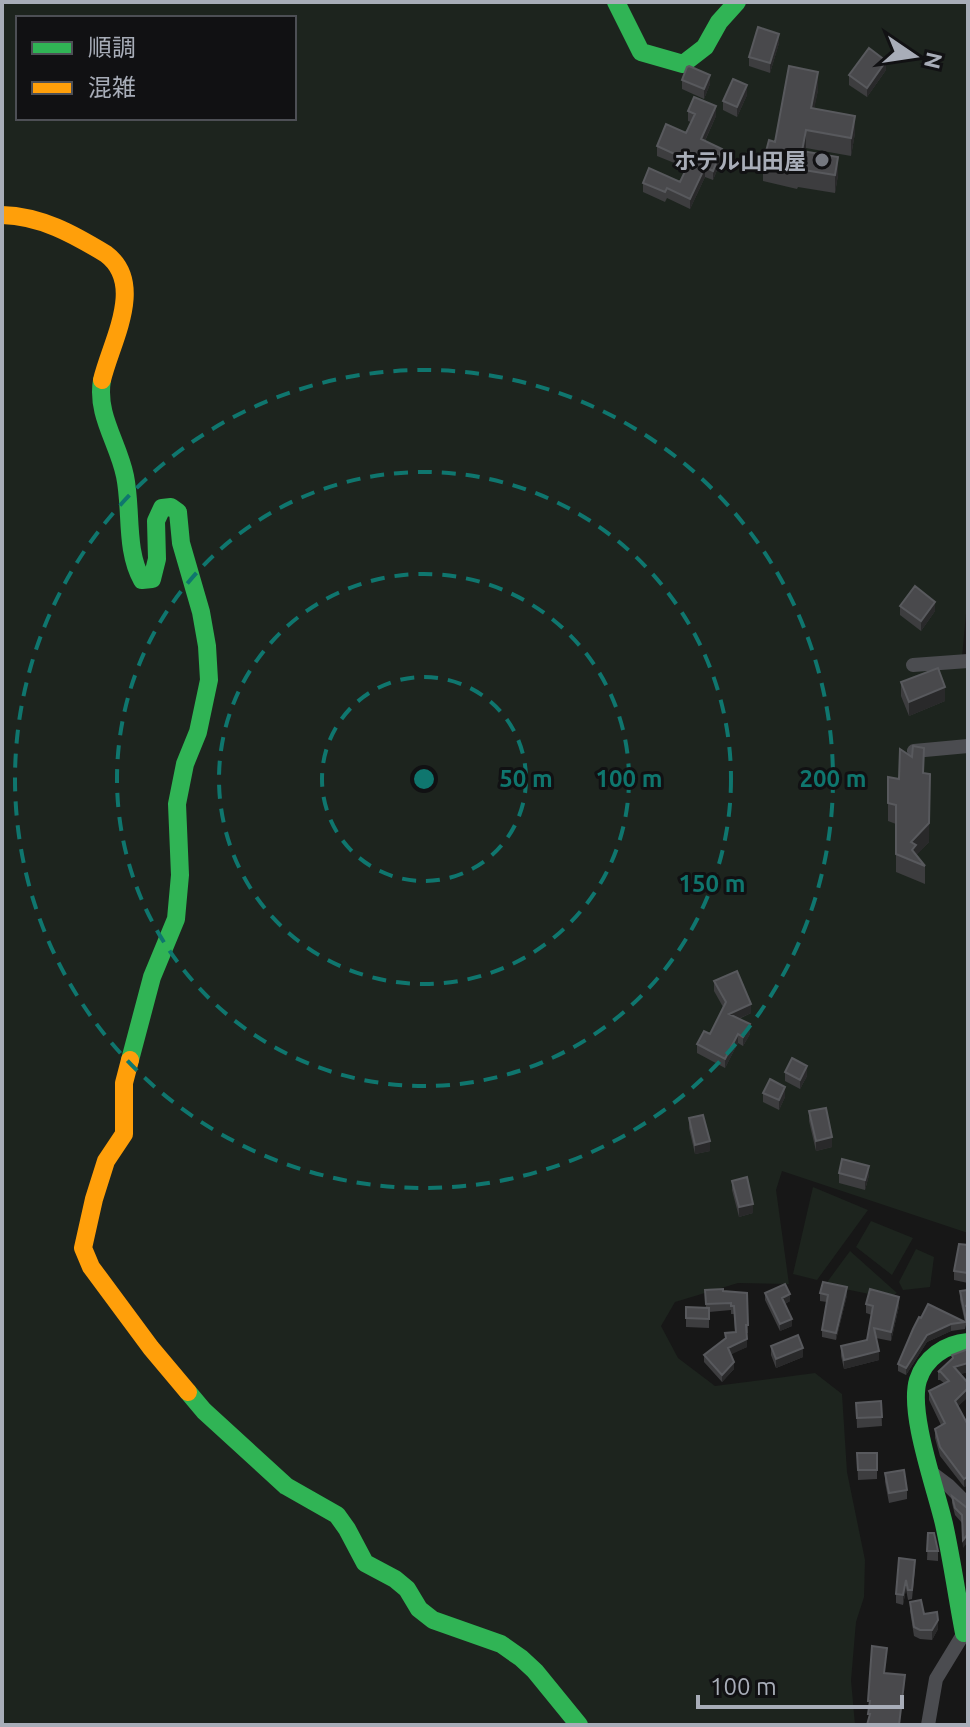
<svg xmlns="http://www.w3.org/2000/svg" width="970" height="1727" font-family="Ubuntu,'Noto Sans JP',sans-serif">
<style>
.green{fill:#1d241e;fill-rule:evenodd}
.lines{fill:none;stroke-linecap:round;stroke-linejoin:round}
.street{stroke:#4b4c50;stroke-width:14}
.fast{stroke:#30b455;stroke-width:18}
.slow{stroke:#ff9f0a;stroke-width:18}
.wall{fill:#3d3d3f}
.shaded-wall{fill:#29292a}
.building{fill:#49494c;stroke:#58595d;stroke-width:2}
.ring{fill:none;stroke:#0f766e;stroke-width:4;stroke-dasharray:14 10}
.poi-dot{fill:#757880;stroke:#111113;stroke-width:3}
.labels{text-anchor:middle;dominant-baseline:central;stroke-width:6;stroke-linejoin:round;paint-order:stroke}
.poi-label{font-size:22px;font-weight:bold;fill:#a8adb8;stroke:#111113;text-anchor:end}
.centre{fill:#0f766e;stroke:#111113;stroke-width:4}
.ring-label{font-size:24px;text-anchor:middle;font-weight:bold;fill:#0f766e;stroke:#111113;stroke-width:6;stroke-linejoin:round;paint-order:stroke}
</style>
<rect width="100%" height="100%" fill="#171717"/>
<path class="green" d="M 2,2 L 968,2 L 968,592 L 962,657 L 968,661 L 968,1233 L 782,1171 L 776,1190 L 789,1284 L 738,1283 L 675,1302 L 661,1326 L 678,1358 L 715,1386 L 815,1373 L 842,1394 L 847,1472 L 865,1560 L 864,1597 L 856,1622 L 851,1680 L 855,1725 L 2,1725 ZM 18,18 L 294,18 L 294,118 L 18,118 Z
M 813,1187 L 868,1210 L 817,1280 L 793,1274 Z
M 871,1221 L 913,1238 L 892,1275 L 856,1247 Z
M 916,1249 L 934,1257 L 930,1287 L 903,1290 L 899,1282 Z
M 850,1251 L 897,1293 L 889,1298 L 825,1285 Z"/>
<g class="lines">
<path class="street" d="M 913,665 L 968,661
M 914,751 L 968,746
M 932,1473 L 948,1485 L 968,1505
M 928,1725 L 936,1679 L 964,1633"/>
<path class="fast" d="M 616,2 L 641,52 L 683,64 L 705,47 L 719,22 L 737,2
M 102,380 C 96,415 118,442 125,476 C 132,510 125,550 142,580 L 152,579 L 157,559 L 156,521 L 162,508 L 171,507 L 178,512 L 181,543 L 201,612 L 207,646 L 209,680 L 198,732 L 185,764 L 177,804 L 180,875 L 176,919 L 152,977 L 130,1060
M 968,1342 C 945,1344 925,1358 918,1380 C 908,1413 936,1489 944,1524 C 952,1560 957,1597 964,1633 L 968,1629
M 188,1392 L 204,1411 L 286,1486 L 337,1515 L 347,1529 L 365,1563 L 395,1579 L 407,1589 L 419,1609 L 433,1620 L 501,1644 L 521,1658 L 535,1671 L 579,1725"/>
<path class="slow" d="M 2,215 C 41,216 73,234 106,254 C 146,284 111,342 102,380
M 130,1060 L 124,1083 L 124,1134 L 106,1161 L 94,1199 L 83,1248 L 91,1267 L 151,1348 L 188,1392"/>
</g>
<path class="wall" d="M 779,43 L 770,73 L 749,66 L 749,57 Z
M 886,70 L 867,97 L 849,85 L 849,75 Z
M 682,80 L 710,84 L 704,99 L 682,89 Z
M 818,90 L 814,108 L 855,133 L 851,156 L 806,148 L 806,151 L 838,175 L 835,193 L 798,187 L 797,189 L 763,181 L 763,163 L 775,142 Z
M 747,95 L 737,117 L 723,110 L 723,101 Z
M 688,111 L 716,116 L 705,141 L 722,158 L 713,180 L 705,177 L 690,209 L 667,198 L 665,202 L 643,192 L 643,183 L 680,182 L 687,168 L 657,156 L 657,146 L 686,133 L 691,122 L 688,121 Z
M 900,606 L 935,611 L 921,631 L 900,615 Z
M 901,682 L 945,701 L 909,716 L 901,696 Z
M 924,773 L 929,842 L 916,855 L 925,866 L 925,884 L 896,872 L 896,824 L 888,821 L 888,777 L 899,779 Z
M 714,981 L 751,1013 L 739,1019 L 750,1034 L 743,1046 L 738,1043 L 725,1068 L 697,1053 L 697,1044 L 710,1034 L 723,1007 L 714,991 Z
M 785,1072 L 807,1076 L 800,1089 L 785,1081 Z
M 763,1093 L 785,1097 L 779,1110 L 763,1102 Z
M 809,1111 L 832,1147 L 816,1151 L 809,1121 Z
M 689,1118 L 710,1151 L 695,1154 L 689,1128 Z
M 839,1173 L 869,1175 L 865,1190 L 839,1183 Z
M 732,1181 L 753,1213 L 739,1217 L 732,1190 Z
M 968,1245 L 968,1283 L 954,1280 L 954,1271 Z
M 705,1290 L 723,1291 L 748,1325 L 748,1333 L 746,1333 L 747,1347 L 730,1354 L 734,1369 L 722,1382 L 704,1362 L 704,1355 L 735,1332 L 734,1314 L 731,1314 L 731,1310 L 709,1312 L 709,1328 L 686,1327 L 686,1307 L 706,1308 Z
M 968,1290 L 968,1329 L 966,1329 L 965,1325 L 965,1329 L 951,1331 L 927,1342 L 906,1375 L 898,1371 L 898,1364 L 921,1318 L 965,1322 L 960,1300 L 960,1291 Z
M 765,1293 L 790,1301 L 785,1304 L 792,1326 L 780,1331 L 765,1300 Z
M 820,1293 L 847,1295 L 836,1340 L 822,1337 L 822,1330 L 827,1302 L 820,1301 Z
M 866,1304 L 899,1306 L 891,1341 L 876,1338 L 879,1360 L 844,1369 L 841,1356 L 841,1346 L 867,1340 L 872,1315 L 866,1313 Z
M 771,1346 L 803,1357 L 776,1368 L 771,1355 Z
M 968,1349 L 968,1372 L 960,1374 L 968,1383 L 968,1397 L 958,1406 L 968,1425 L 968,1485 L 964,1487 L 940,1456 L 935,1438 L 935,1429 L 941,1425 L 929,1400 L 929,1391 L 944,1383 L 940,1380 L 938,1380 L 938,1372 L 952,1359 L 952,1355 Z
M 881,1401 L 882,1426 L 857,1428 L 856,1403 Z
M 857,1453 L 877,1453 L 877,1479 L 858,1480 Z
M 885,1473 L 907,1490 L 907,1499 L 889,1503 L 885,1482 Z
M 952,1496 L 966,1507 L 963,1548 L 962,1523 L 955,1515 L 952,1503 Z
M 928,1533 L 938,1551 L 938,1561 L 927,1560 Z
M 915,1569 L 912,1599 L 908,1600 L 906,1589 L 903,1605 L 896,1603 L 896,1594 Z
M 910,1602 L 938,1629 L 932,1640 L 920,1639 L 914,1636 L 910,1611 Z"/>
<path class="shaded-wall" d="M 779,34 L 779,43 L 770,73 L 770,63 Z
M 886,61 L 886,70 L 867,97 L 867,88 Z
M 818,72 L 818,90 L 811,126 L 811,108 Z
M 710,75 L 710,84 L 704,99 L 704,89 Z
M 747,85 L 747,95 L 737,117 L 737,107 Z
M 716,106 L 716,116 L 701,149 L 701,139 Z
M 855,116 L 855,133 L 851,156 L 851,138 Z
M 806,130 L 806,148 L 802,169 L 802,151 Z
M 722,149 L 722,158 L 713,180 L 713,171 Z
M 838,157 L 838,175 L 835,193 L 835,175 Z
M 705,167 L 705,177 L 690,209 L 690,199 Z
M 935,602 L 935,611 L 921,631 L 921,621 Z
M 945,687 L 945,701 L 909,716 L 909,702 Z
M 930,774 L 929,842 L 911,861 L 911,842 Z
M 751,1004 L 751,1013 L 729,1023 L 729,1014 Z
M 750,1024 L 750,1034 L 743,1046 L 743,1037 Z
M 738,1034 L 738,1043 L 725,1068 L 725,1059 Z
M 807,1066 L 807,1076 L 800,1089 L 800,1080 Z
M 785,1087 L 785,1097 L 779,1110 L 779,1100 Z
M 832,1137 L 832,1147 L 816,1151 L 816,1141 Z
M 710,1141 L 710,1151 L 695,1154 L 695,1145 Z
M 869,1166 L 869,1175 L 865,1190 L 865,1180 Z
M 753,1204 L 753,1213 L 739,1217 L 739,1207 Z
M 847,1287 L 847,1295 L 836,1340 L 836,1333 Z
M 790,1294 L 790,1301 L 782,1305 L 782,1298 Z
M 899,1297 L 899,1306 L 891,1341 L 891,1332 Z
M 792,1319 L 792,1326 L 780,1331 L 780,1324 Z
M 951,1324 L 951,1331 L 927,1342 L 906,1375 L 906,1368 L 927,1335 Z
M 747,1339 L 747,1347 L 728,1356 L 728,1348 Z
M 803,1348 L 803,1357 L 776,1368 L 776,1359 Z
M 879,1351 L 879,1360 L 844,1369 L 844,1360 Z
M 734,1362 L 734,1369 L 722,1382 L 722,1375 Z
M 968,1363 L 968,1372 L 954,1376 L 954,1367 Z
M 968,1388 L 968,1397 L 955,1409 L 955,1401 Z
M 968,1476 L 968,1485 L 964,1487 L 964,1479 Z
M 968,1534 L 968,1542 L 963,1548 L 963,1540 Z
M 906,1580 L 906,1589 L 903,1605 L 903,1595 Z
M 938,1620 L 938,1629 L 932,1640 L 932,1630 Z"/>
<path class="building" d="M 758,27 L 779,34 L 770,63 L 749,57 Z
M 869,48 L 886,61 L 867,88 L 849,75 Z
M 689,66 L 710,75 L 704,89 L 682,80 L 687,67 Z
M 789,66 L 818,72 L 811,108 L 855,116 L 851,138 L 806,130 L 802,151 L 838,157 L 835,175 L 798,169 L 797,171 L 763,163 L 769,140 L 775,142 Z
M 733,79 L 747,85 L 737,107 L 723,101 Z
M 694,97 L 716,106 L 701,139 L 722,149 L 713,171 L 705,167 L 690,199 L 667,188 L 665,192 L 643,183 L 649,168 L 680,182 L 690,161 L 657,146 L 666,124 L 686,133 L 695,114 L 688,111 Z
M 915,586 L 935,602 L 921,621 L 900,606 Z
M 938,668 L 945,687 L 909,702 L 901,682 Z
M 913,746 L 924,748 L 923,773 L 930,774 L 929,823 L 911,842 L 916,845 L 912,850 L 925,866 L 896,854 L 896,805 L 888,803 L 888,777 L 899,779 L 900,749 L 912,757 Z
M 737,971 L 751,1004 L 729,1014 L 750,1024 L 743,1037 L 738,1034 L 725,1059 L 697,1044 L 704,1031 L 710,1034 L 726,1002 L 714,981 Z
M 792,1058 L 807,1066 L 800,1080 L 785,1072 Z
M 770,1079 L 785,1087 L 779,1100 L 763,1093 Z
M 826,1108 L 832,1137 L 816,1141 L 809,1111 Z
M 703,1115 L 710,1141 L 695,1145 L 689,1118 Z
M 842,1159 L 869,1166 L 865,1180 L 839,1173 Z
M 747,1177 L 753,1204 L 739,1207 L 732,1181 Z
M 959,1244 L 968,1245 L 968,1273 L 954,1271 Z
M 823,1282 L 847,1287 L 836,1333 L 822,1330 L 828,1295 L 820,1293 Z
M 785,1284 L 790,1294 L 782,1298 L 792,1319 L 780,1324 L 765,1293 Z
M 723,1289 L 723,1291 L 747,1293 L 748,1325 L 746,1325 L 747,1339 L 728,1348 L 734,1362 L 722,1375 L 704,1355 L 726,1338 L 725,1333 L 736,1332 L 734,1306 L 731,1306 L 731,1303 L 706,1304 L 705,1290 Z
M 870,1289 L 899,1297 L 891,1332 L 874,1328 L 879,1351 L 844,1360 L 841,1346 L 867,1340 L 873,1306 L 866,1304 Z
M 968,1290 L 968,1305 L 965,1306 L 968,1306 L 968,1321 L 966,1320 L 960,1291 Z
M 928,1304 L 965,1322 L 951,1324 L 927,1335 L 906,1368 L 898,1364 L 913,1329 L 919,1317 L 921,1318 Z
M 686,1307 L 709,1308 L 709,1319 L 686,1318 Z
M 798,1335 L 803,1348 L 776,1359 L 771,1346 Z
M 968,1349 L 968,1363 L 954,1367 L 968,1383 L 968,1388 L 955,1401 L 968,1425 L 968,1476 L 964,1479 L 940,1447 L 935,1429 L 945,1423 L 929,1391 L 949,1381 L 940,1371 L 938,1372 L 953,1358 L 952,1355 Z
M 881,1401 L 882,1417 L 857,1418 L 856,1403 Z
M 857,1453 L 877,1453 L 877,1470 L 858,1470 Z
M 904,1470 L 907,1490 L 889,1493 L 885,1473 Z
M 952,1496 L 966,1507 L 968,1506 L 968,1534 L 963,1540 L 962,1515 L 955,1508 Z
M 928,1533 L 934,1533 L 938,1551 L 927,1551 Z
M 899,1558 L 915,1560 L 912,1590 L 908,1590 L 906,1580 L 903,1595 L 896,1594 Z
M 921,1600 L 924,1614 L 937,1612 L 938,1620 L 932,1630 L 920,1630 L 914,1627 L 910,1602 Z
M 872,1646 L 887,1648 L 884,1673 L 905,1675 L 899,1725 L 867,1725 L 870,1714 L 868,1714 L 870,1701 L 868,1701 Z"/>
<g class="ring">
<circle cx="424" cy="779" r="102"/>
<circle cx="424" cy="779" r="205"/>
<circle cx="424" cy="779" r="307"/>
<circle cx="424" cy="779" r="409"/>
</g>
<circle class="poi-dot" cx="822" cy="160" r="8"/>
<g class="labels">
<g class="poi-label">
<text x="806" y="160">ホテル山田屋</text>
</g>
</g>
<circle cx="424" cy="779" r="12" class="centre"/>
<g class="ring-label">
<text x="526" y="787">50 m</text>
<text x="629" y="787">100 m</text>
<text x="833" y="787">200 m</text>
<text x="712" y="892">150 m</text>
</g>
<rect width="970" height="1727" fill="none" stroke="#a8adb8" stroke-width="8"/>
<rect x="16" y="16" width="280" height="104" fill="#111113" stroke="#4d4f55" stroke-width="2"/>
<rect x="32" y="42" width="40" height="12" fill="#30b455" stroke="#4d4f55" stroke-width="2"/>
<text x="88" y="56" font-size="24" fill="#a8adb8">順調</text>
<rect x="32" y="82" width="40" height="12" fill="#ff9f0a" stroke="#4d4f55" stroke-width="2"/>
<text x="88" y="96" font-size="24" fill="#a8adb8">混雑</text>
<g transform="translate(914 56) rotate(103)" stroke="#111113" stroke-width="6" paint-order="stroke">
<path d="M0-6L14 30L0 20L-14 30Z" fill="#a8adb8"/>
<text y="-12" font-size="22" font-weight="bold" text-anchor="middle" fill="#a8adb8">N</text>
</g>
<path d="M698 1695v12h204v-12" fill="none" stroke="#a8adb8" stroke-width="4"/>
<text x="710" y="1695" font-size="24" fill="#a8adb8" stroke="#111113" stroke-width="6" paint-order="stroke">100 m</text>
</svg>
